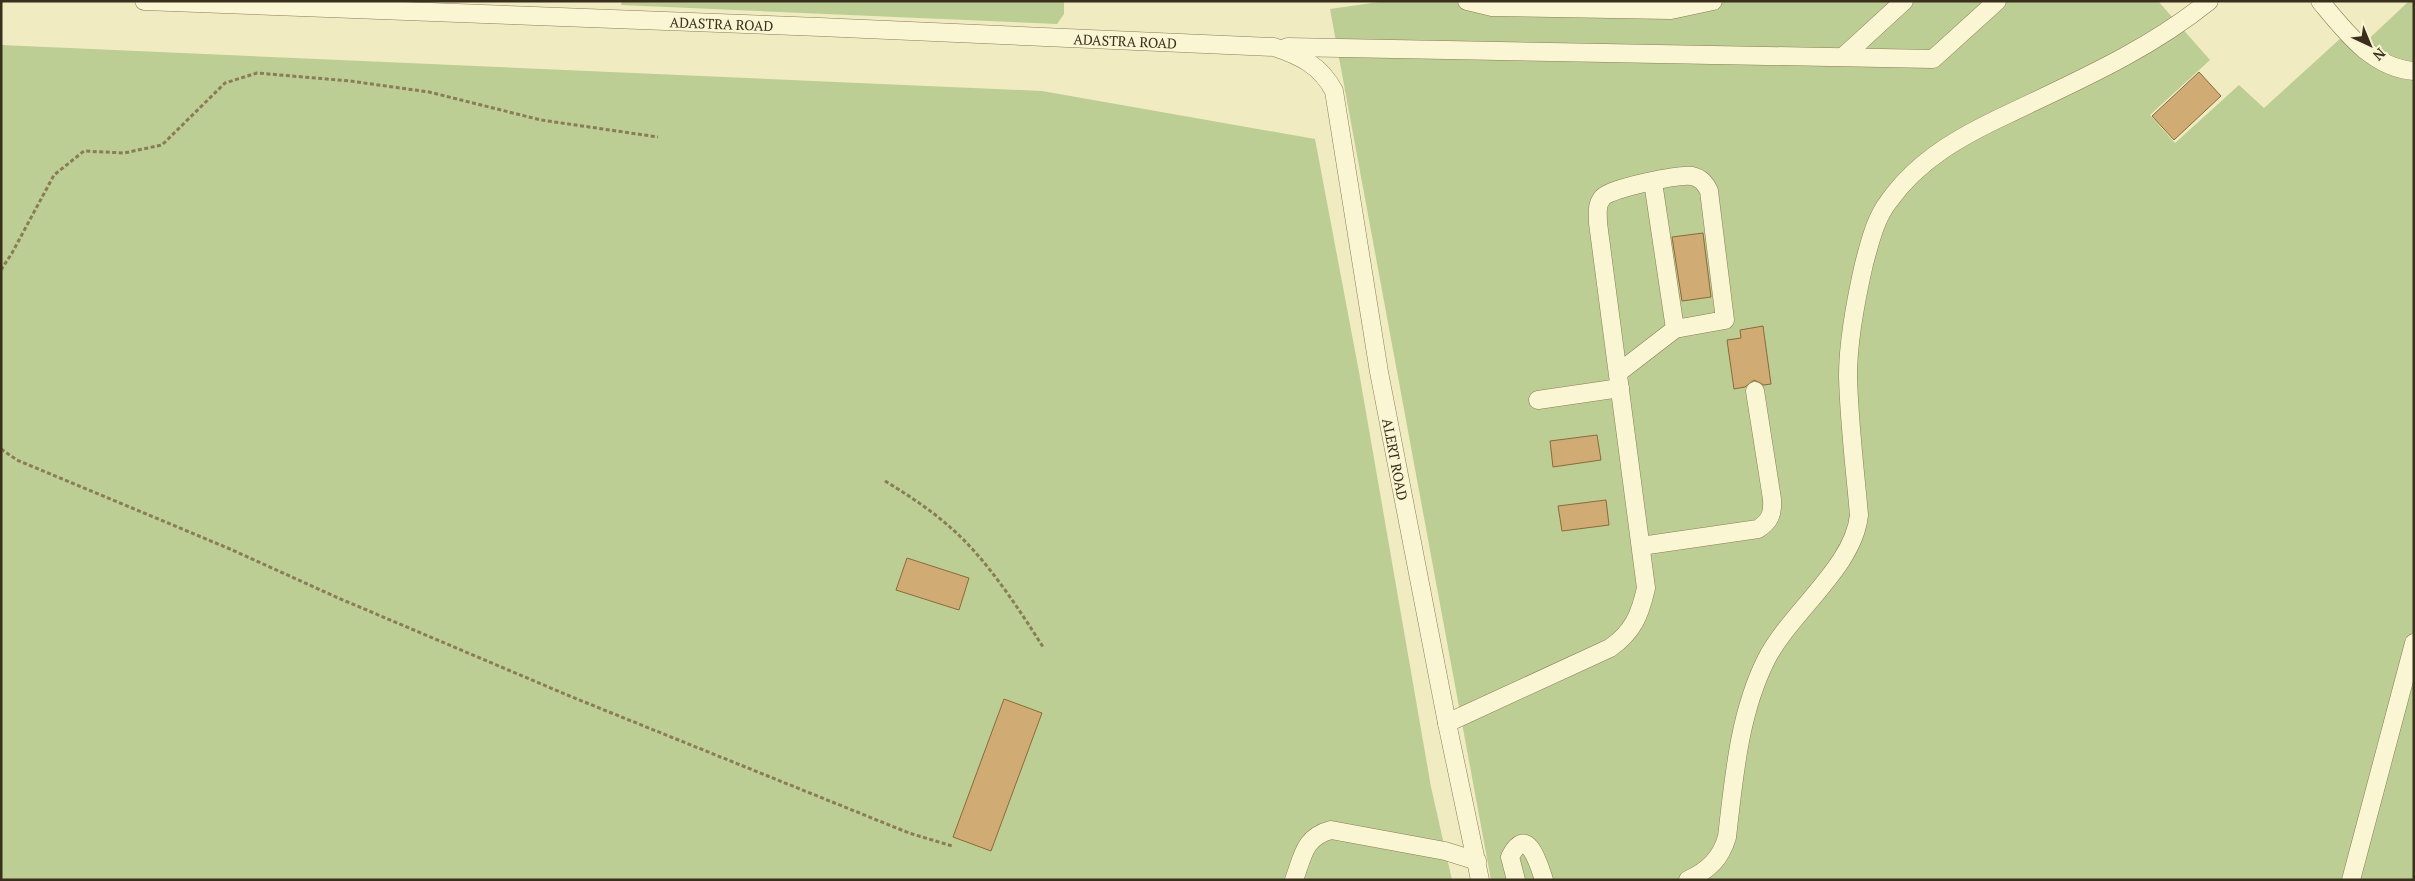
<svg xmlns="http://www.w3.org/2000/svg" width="2415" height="881" font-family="'PT Serif',serif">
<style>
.green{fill:#bcce93}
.building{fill:#d0ac74;stroke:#8a6a3b}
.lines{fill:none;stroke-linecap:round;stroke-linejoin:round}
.minor-casing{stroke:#8a7c57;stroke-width:19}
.path{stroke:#8a7c57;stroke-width:3;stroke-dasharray:4 2.5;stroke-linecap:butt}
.minor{stroke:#faf6d3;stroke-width:18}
.labels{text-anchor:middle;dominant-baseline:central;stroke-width:4;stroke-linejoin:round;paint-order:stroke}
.street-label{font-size:14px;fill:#392f1c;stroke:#f7f3d0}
</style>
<rect width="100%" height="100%" fill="#f0ebc0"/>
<path class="green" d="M 622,1 L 1064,1 L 1064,14 L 1057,24 L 621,5 Z
M 1386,1 L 2158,1 L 2210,60 L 2150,115 L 2175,143 L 2239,85 L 2264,108 L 2342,37 L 2357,50 L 2409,1 L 2414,1 L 2414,880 L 1491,880 L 1330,9 Z
M 1,45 L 1042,91 L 1315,139 L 1359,372 L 1431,787 L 1452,880 L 1,880 Z"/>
<path class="building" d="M 2199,72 L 2221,96 L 2174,140 L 2152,116 Z
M 1703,233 L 1711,297 L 1682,301 L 1672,237 Z
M 1763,326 L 1771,384 L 1764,385 L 1754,380 L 1745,387 L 1734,389 L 1727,340 L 1741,338 L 1740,330 Z
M 1597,435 L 1601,460 L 1553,467 L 1550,441 Z
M 1606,500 L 1609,525 L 1562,531 L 1558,506 Z
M 907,558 L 969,578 L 959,610 L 896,590 Z
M 1004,699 L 1042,713 L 991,851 L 953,837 Z"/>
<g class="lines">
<g class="minor-casing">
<g id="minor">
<path id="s1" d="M 144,1 L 820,27 L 1274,47 C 1301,56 1321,66 1334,91 L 1379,372 L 1447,723 L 1480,880"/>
<path d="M 1467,1 L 1492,7 L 1671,10 L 1713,1"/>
<path d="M 2320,1 C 2345,31 2372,68 2414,71"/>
<path d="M 1287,47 L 1933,59 L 1997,1"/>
<path d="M 1844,56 L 1904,1"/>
<path d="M 1653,182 L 1675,329"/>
<path d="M 1538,400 L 1620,388"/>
<path d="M 1641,546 L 1758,529 C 1770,521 1773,514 1772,499 L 1755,391"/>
<path d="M 1447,723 L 1610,648 C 1633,632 1640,615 1646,588 L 1598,223 C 1598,213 1596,205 1603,197 C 1612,188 1679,174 1692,176 C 1701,178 1705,183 1709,191 L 1725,320 L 1675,329 L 1618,373"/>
<path d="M 1294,880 C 1303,856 1304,837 1331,830 L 1445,851 L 1477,861"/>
<path d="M 1516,880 L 1510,857 C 1527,822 1539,865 1544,880"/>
<path d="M 1688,880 C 1709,870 1721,858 1727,837 C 1734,777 1739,714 1766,660 C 1790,612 1854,567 1859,515 C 1855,469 1849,422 1848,376 C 1848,339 1856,299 1864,264 C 1870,242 1875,219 1889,201 C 1918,160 1961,136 2006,115 C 2077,81 2147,51 2209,1"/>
<path d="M 2351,880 L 2414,643"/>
</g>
</g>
<path class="path" d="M 1,270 L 12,253 L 54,175 L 84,151 L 124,153 L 162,145 L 225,83 L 257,73 L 350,81 L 429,92 L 541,120 L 658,137
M 1,449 L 17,460 L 230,549 L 336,597 L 572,697 L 909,833 L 952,846
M 885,481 C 908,495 931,510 951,528 C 985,557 1019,609 1043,647"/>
<use href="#minor" class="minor"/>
</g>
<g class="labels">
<g class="street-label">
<text stroke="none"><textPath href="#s1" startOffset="578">ADASTRA ROAD</textPath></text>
<text stroke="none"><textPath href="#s1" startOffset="982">ADASTRA ROAD</textPath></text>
<text stroke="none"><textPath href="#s1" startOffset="1581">ALERT ROAD</textPath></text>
</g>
</g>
<rect width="2415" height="881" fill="none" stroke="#392f1c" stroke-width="5"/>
<g transform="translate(2370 45) rotate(136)" stroke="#f7f3d0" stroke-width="4" paint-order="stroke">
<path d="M0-4L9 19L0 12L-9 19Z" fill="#392f1c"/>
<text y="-8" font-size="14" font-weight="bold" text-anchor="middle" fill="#392f1c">N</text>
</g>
</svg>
